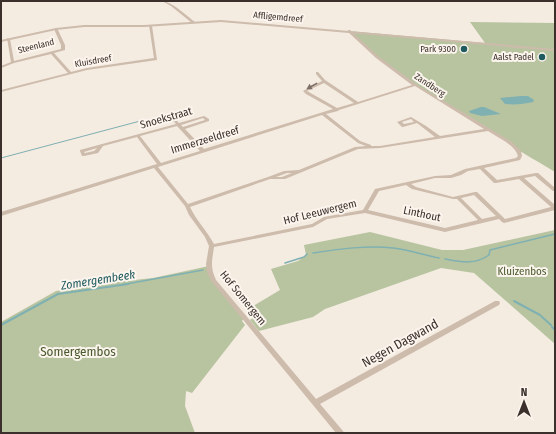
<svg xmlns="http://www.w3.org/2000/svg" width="556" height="434" font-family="'Fira Sans Condensed',sans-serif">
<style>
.green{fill:#b8c4a0}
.water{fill:#7fb0b2}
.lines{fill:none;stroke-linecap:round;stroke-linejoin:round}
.stream-far2{stroke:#7fb0b2;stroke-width:1}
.stream-far1{stroke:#7fb0b2;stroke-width:1.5}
.stream{stroke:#7fb0b2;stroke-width:2}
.minor{fill:#cdbbac;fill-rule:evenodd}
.tertiary{fill:#cdbbac;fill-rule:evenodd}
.oneway{fill:#7d6f65}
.poi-dot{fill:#1f5a5e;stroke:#fbf5ee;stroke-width:1.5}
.labels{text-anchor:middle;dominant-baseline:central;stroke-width:4;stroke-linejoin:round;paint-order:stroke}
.far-street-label{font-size:9px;fill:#3b302b;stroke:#fbf5ee}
.far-poi-label{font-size:9px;fill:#3b302b;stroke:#fbf5ee;text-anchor:end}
.street-label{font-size:11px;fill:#3b302b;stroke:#fbf5ee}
.park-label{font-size:11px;fill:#4a5a2e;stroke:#fbf5ee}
.water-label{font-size:12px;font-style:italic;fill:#1f5a5e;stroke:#fbf5ee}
.near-street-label{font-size:13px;fill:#3b302b;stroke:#fbf5ee}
.near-park-label{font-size:13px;fill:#4a5a2e;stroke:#fbf5ee}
</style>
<rect width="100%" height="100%" fill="#f4ebe1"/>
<path class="green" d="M 470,22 L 555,23 L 555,172 C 540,162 523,155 510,143 L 415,85 L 377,57 L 349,31 L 485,43 Z
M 555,230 L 555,344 L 474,273 L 441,268 L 325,309 L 313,317 L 259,331 L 250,320 L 253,318 L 250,312 L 253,306 L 280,290 L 271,269 L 298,261 L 306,255 L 304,245 L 370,232 L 442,250 L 463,250 Z
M 209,266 L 213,278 L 245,317 L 242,321 L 245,325 L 192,393 L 186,391 L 185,406 L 195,433 L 1,433 L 1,322 L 56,291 L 97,284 L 153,278 Z"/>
<path class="water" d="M 521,96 L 528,96 L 534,100 L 533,102 C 524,104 515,105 505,104 L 500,98 Z
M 481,107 L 484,107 L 501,114 L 482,116 L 470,113 L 469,111 Z"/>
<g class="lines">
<path class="stream-far2" d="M 1,158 L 144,120"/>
<path class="stream-far1" d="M 313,253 C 340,249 367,245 393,248 C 409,250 424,255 439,258
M 445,259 C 461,262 475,265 489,255 L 490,250 L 555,234
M 285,263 L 304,257 L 307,254
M 121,285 L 203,270"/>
<path class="stream" d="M 514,301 L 540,315
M 541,316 L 551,325
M 1,325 L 58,294 L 128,284
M 552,327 L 555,330"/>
<path class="minor" d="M 162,1 C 171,1 187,16 195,22 L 192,23 L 171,6 Z
M 149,25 L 152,26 L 157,60 L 87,70 L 1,92 L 1,90 L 68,73 L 51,54 L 14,63 L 1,68 L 1,66 L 11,62 L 7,38 L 10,39 L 14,61 L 61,49 L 61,45 L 54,29 L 57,28 L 65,45 L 65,50 L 54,53 L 71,72 L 87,68 L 154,58 Z
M 348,30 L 350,30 L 378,56 L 416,84 L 512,142 L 521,151 L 522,156 L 520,160 L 484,168 L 497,180 L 536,173 L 538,173 L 555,188 L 555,191 L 553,191 L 535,176 L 524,178 L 555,205 L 555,210 L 504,223 L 502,222 L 499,219 L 445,232 L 365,213 L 327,219 L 313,227 L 214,247 C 212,261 210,267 216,280 L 316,399 L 495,301 L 499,301 L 500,303 L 499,305 L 320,404 L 343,431 L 344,433 L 336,433 L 212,282 L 207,272 L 206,264 L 209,246 L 205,237 L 189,215 L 185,206 L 154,168 L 1,216 L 1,212 L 157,164 L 137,137 L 103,146 L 98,153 L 84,156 L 82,156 L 80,151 L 80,150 L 176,124 L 168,115 L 168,113 L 170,113 L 179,123 L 204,116 L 209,119 L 209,121 L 185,129 L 204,149 L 333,109 L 306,94 L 303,91 L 322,81 L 316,74 L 316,72 L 318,72 L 325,80 L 358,102 L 412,85 L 376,58 L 348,32 ZM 324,83 L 354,103 L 337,108 L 307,91 ZM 415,86 L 484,129 L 440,136 L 426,126 L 411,117 L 397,122 L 402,127 L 403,127 L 417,123 L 435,137 L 380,146 L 371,146 L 371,145 L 360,141 L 326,114 L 338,111 L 339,110 ZM 322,115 L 358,143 L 366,146 L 355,147 L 299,170 L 284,171 L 268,177 L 188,204 L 158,167 ZM 203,118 L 205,120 L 183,127 L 181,125 ZM 411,119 L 414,122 L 404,124 L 402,122 ZM 177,126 L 200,151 L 161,163 L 140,136 ZM 488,131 C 497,137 515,145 518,156 L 516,158 L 465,169 L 451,175 L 435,176 L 375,189 L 363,210 L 324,217 L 312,224 L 214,244 C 207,231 196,220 190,207 L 270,179 L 285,179 L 358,149 L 380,148 ZM 97,148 L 94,151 L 85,153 L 84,152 ZM 480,169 L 494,183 L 496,183 L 519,179 L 551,207 L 505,219 L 477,192 L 475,192 L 453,197 L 416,187 L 411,184 L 435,178 L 451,178 L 461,175 L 468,171 ZM 287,173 L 292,173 L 282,177 L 276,177 ZM 406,185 L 412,189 L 453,199 L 457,199 L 478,220 L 445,228 L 368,210 L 379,191 ZM 474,195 L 496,216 L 482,219 L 461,198 Z"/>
<path class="tertiary" d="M 221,20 L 555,49 L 555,51 L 221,22 L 144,27 L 84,27 L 56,30 L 1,42 L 1,40 L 56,28 L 84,25 L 144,25 Z"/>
</g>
<defs><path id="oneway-solid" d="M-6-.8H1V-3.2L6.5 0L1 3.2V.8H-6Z"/></defs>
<use class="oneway" href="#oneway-solid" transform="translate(312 86) rotate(151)"/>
<g class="poi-dot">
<circle cx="464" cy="49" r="4"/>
<circle cx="542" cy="57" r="4"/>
</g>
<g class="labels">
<g class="far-street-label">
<text transform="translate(278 17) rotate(5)">Affligemdreef</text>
<text transform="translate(36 46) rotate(-14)">Steenland</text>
<text transform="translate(93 61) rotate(-10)">Kluisdreef</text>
<text transform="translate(430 85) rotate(33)">Zandberg</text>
</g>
<g class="far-poi-label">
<text x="456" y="49">Park 9300</text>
<text x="534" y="57">Aalst Padel</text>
</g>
<g class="street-label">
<text transform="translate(166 118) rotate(-16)">Snoekstraat</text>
<text transform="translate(205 140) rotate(-17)">Immerzeeldreef</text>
<text transform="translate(320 212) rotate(-14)">Hof Leeuwergem</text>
<text transform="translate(422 214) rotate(12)">Linthout</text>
<text transform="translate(243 298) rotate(51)">Hof Somergem</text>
</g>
<g class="park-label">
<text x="522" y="271">Kluizenbos</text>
</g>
<g class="water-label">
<text transform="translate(98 280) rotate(-9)">Zomergembeek</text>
</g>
<g class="near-street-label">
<text transform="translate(400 343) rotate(-29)">Negen Dagwand</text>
</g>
<g class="near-park-label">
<text x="78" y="351">Somergembos</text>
</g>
</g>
<rect width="556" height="434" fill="none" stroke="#3b302b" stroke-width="4"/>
<g transform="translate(524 402)" stroke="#fbf5ee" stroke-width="3" paint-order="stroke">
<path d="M0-3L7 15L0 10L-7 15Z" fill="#3b302b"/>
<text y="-6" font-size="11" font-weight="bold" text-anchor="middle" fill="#3b302b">N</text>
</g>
</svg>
